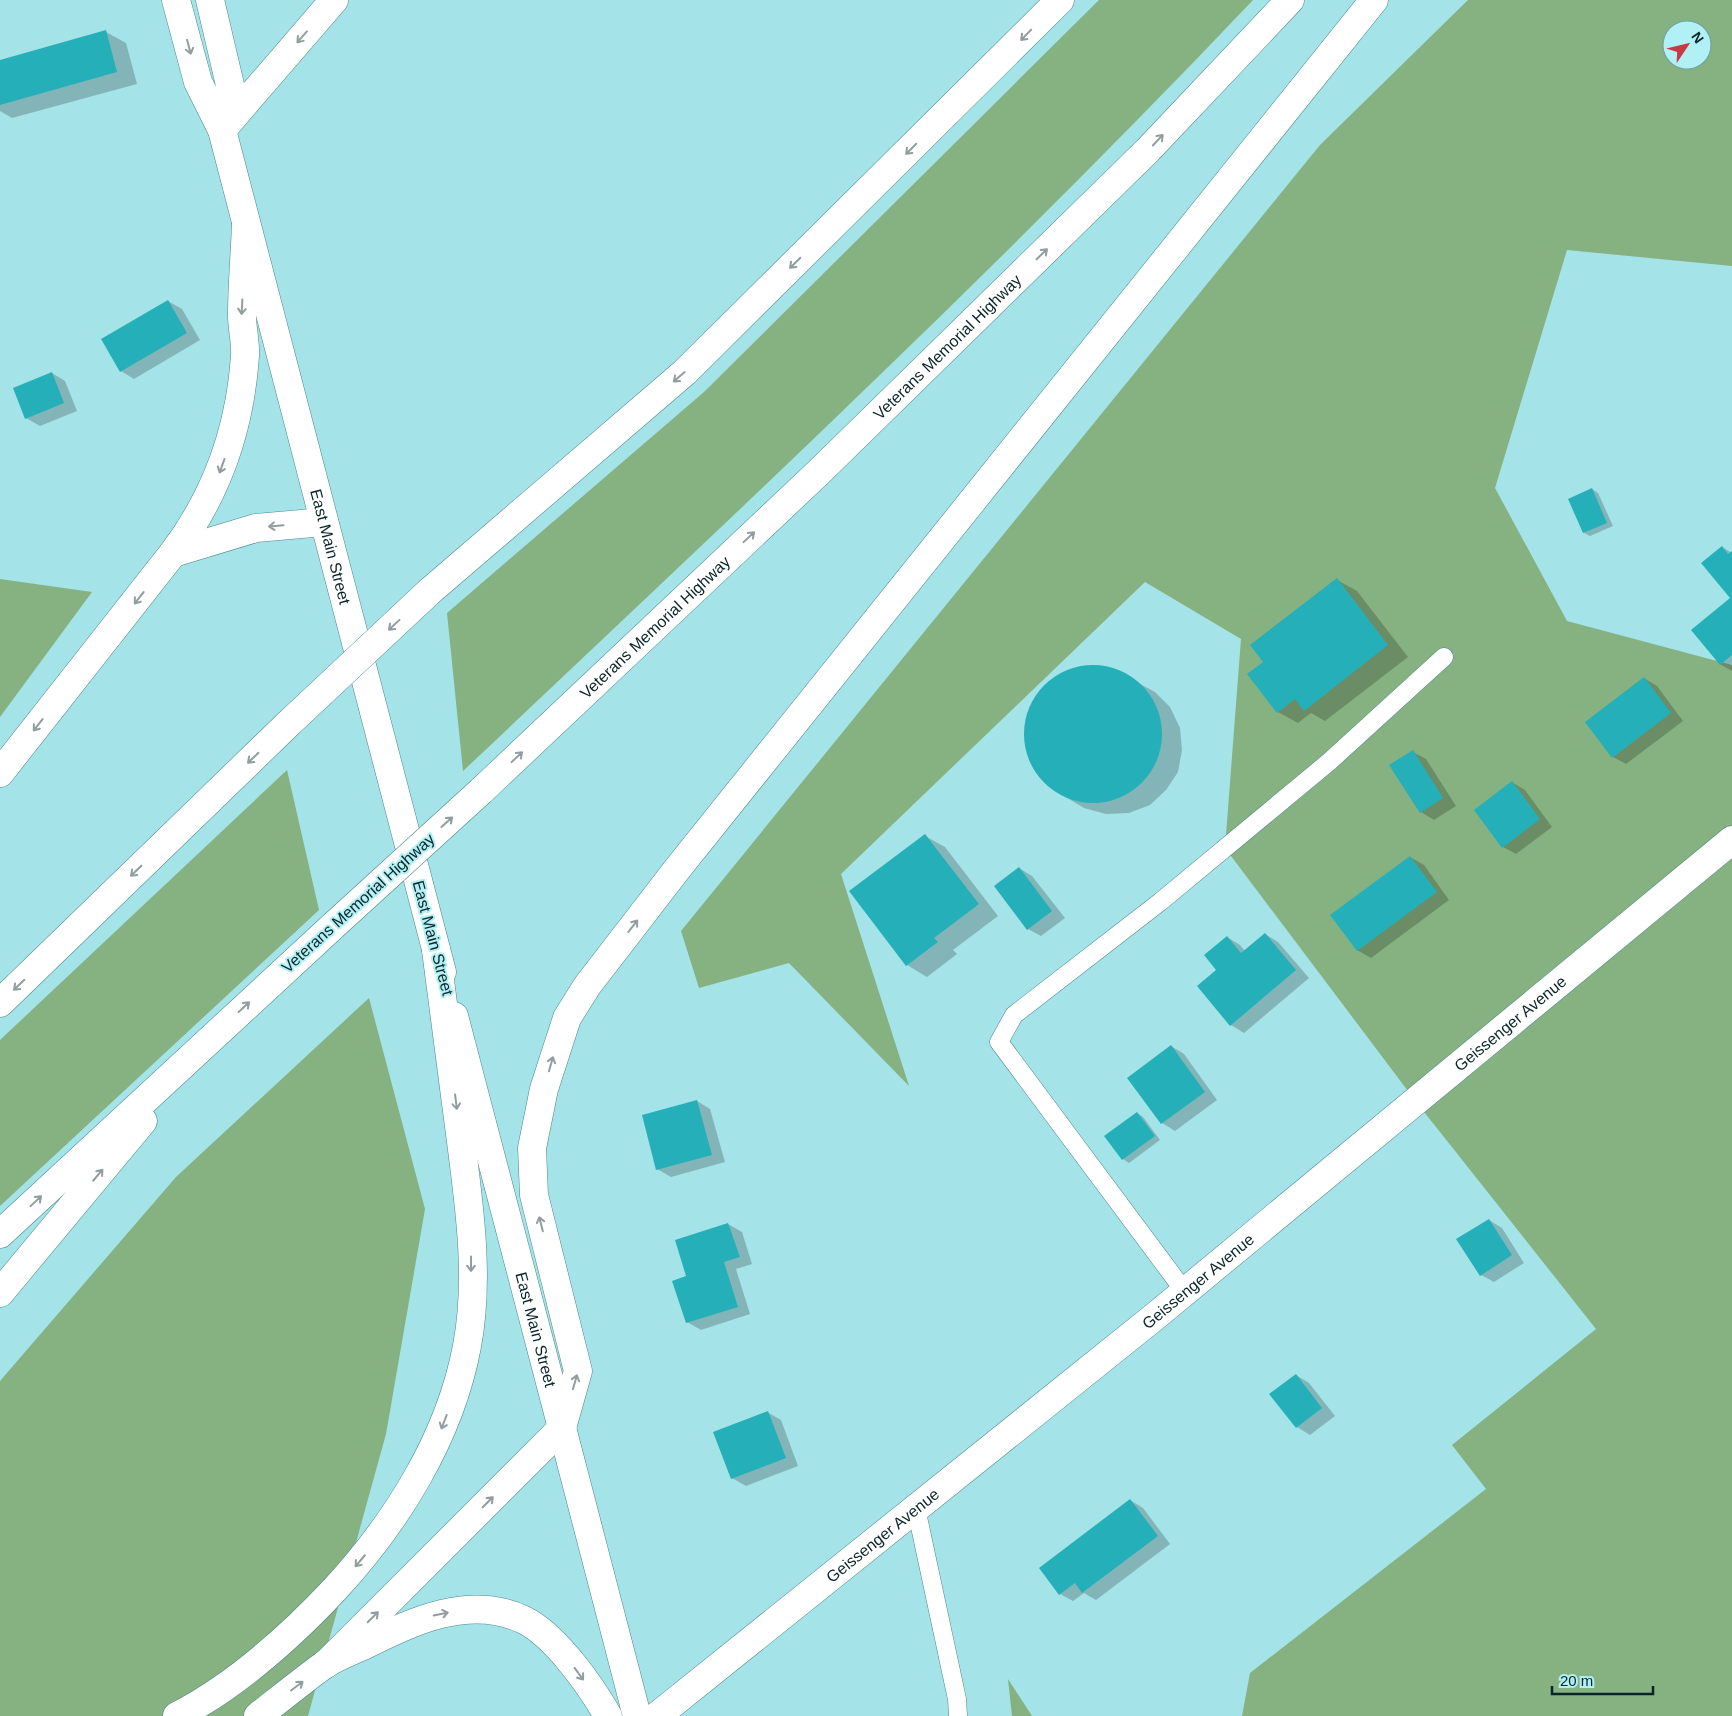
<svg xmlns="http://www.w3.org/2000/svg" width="1732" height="1716" font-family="Arial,sans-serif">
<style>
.green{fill:#86b180;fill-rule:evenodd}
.shadow{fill:#0003}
.building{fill:#25b0b9}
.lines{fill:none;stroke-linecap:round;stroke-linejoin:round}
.service-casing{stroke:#4b878c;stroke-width:19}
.minor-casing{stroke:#4b878c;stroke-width:29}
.primary-casing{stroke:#4b878c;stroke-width:29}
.trunk-casing{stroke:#4b878c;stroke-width:29}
.motorway-casing{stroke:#4b878c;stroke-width:29}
.service{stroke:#fff;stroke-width:18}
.minor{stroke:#fff;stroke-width:28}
.primary{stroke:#fff;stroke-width:28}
.trunk{stroke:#fff;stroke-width:28}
.motorway{stroke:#fff;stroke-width:28}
.motorway-bridge-casing{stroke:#4b878c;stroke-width:29;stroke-linecap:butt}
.motorway-bridge{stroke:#fff;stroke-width:28}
.oneway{stroke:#919d9e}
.labels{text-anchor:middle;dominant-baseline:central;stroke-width:4;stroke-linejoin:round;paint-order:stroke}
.street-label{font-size:16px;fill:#0b2527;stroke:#b1f0f5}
</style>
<rect width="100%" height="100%" fill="#a4e3e7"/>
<path class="green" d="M 1099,0 L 1253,0 C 1000,267 731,518 463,771 L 447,613 L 704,392 Z
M 1468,0 L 1732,0 L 1732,266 L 1567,250 L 1495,488 L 1567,621 L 1732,665 L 1732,1716 L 1242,1716 L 1250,1673 L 1486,1489 L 1452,1445 L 1596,1329 L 1417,1103 L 1225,848 L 1241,639 L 1145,582 L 841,874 L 909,1086 L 789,963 L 699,988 L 681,931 L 1320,145 ZM 1672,30 L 1702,30 L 1702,60 L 1672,60 Z
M 0,579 L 92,592 L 0,717 Z
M 287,770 L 319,910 L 0,1206 L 0,1040 Z
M 369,998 L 425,1209 L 386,1434 L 308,1716 L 0,1716 L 0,1381 L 176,1177 Z
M 1008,1679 L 1032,1716 L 1012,1716 Z"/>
<path class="shadow" d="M 106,32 L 126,43 L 137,84 L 12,118 L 0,111 L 0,61 Z
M 168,301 L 182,309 L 200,340 L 134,379 L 121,371 Z
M 52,373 L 65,381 L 77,411 L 40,426 L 26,418 Z
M 1592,489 L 1598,493 L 1613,526 L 1590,536 L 1584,533 L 1569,499 Z
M 1722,547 L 1732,553 L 1732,671 L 1720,664 L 1732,599 Z
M 1337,580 L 1357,591 L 1408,657 L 1325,721 L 1311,713 L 1298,723 L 1278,712 L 1265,662 Z
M 1092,666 L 1114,670 L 1155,692 L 1170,707 L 1180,728 L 1182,750 L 1178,772 L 1166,790 L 1150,805 L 1129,813 L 1106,814 L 1084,808 L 1064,796 L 1045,782 L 1032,764 L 1026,742 L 1027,719 L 1036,698 L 1051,681 L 1070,670 Z
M 1644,678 L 1657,686 L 1683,721 L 1626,764 L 1613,757 Z
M 1413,752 L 1426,759 L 1456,806 L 1434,820 L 1421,812 Z
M 1512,782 L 1525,790 L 1552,827 L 1516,854 L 1503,847 Z
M 925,836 L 945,847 L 998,916 L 953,950 L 957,954 L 927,977 L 907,965 Z
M 1410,857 L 1424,865 L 1449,900 L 1371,958 L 1357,950 Z
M 1019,868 L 1032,876 L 1065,918 L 1041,936 L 1028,929 Z
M 1265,934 L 1278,942 L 1309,978 L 1244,1033 L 1231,1025 L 1198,986 L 1218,970 L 1227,937 L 1240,945 L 1245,951 Z
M 1171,1046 L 1184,1054 L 1217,1100 L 1175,1131 L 1162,1123 Z
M 697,1101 L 710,1109 L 725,1162 L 671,1177 L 657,1169 Z
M 1137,1113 L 1143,1117 L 1160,1140 L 1129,1163 L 1123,1159 L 1106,1136 Z
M 1489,1220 L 1502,1228 L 1524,1263 L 1494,1282 L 1481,1275 Z
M 728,1224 L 742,1232 L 752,1264 L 736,1269 L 750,1314 L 701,1330 L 687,1322 Z
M 1296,1375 L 1309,1383 L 1335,1416 L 1310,1435 L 1297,1427 Z
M 767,1412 L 781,1420 L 798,1466 L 746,1486 L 732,1478 Z
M 1130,1500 L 1143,1508 L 1170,1544 L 1096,1600 L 1084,1593 L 1073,1601 L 1060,1594 Z"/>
<path class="building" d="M 106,30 L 117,72 L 0,105 L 0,60 Z
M 168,300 L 187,333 L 120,372 L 101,339 Z
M 52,372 L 64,403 L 25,419 L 13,388 Z
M 1592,488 L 1607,523 L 1583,533 L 1568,499 Z
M 1722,546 L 1728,554 L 1732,551 L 1732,655 L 1720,665 L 1691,630 L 1730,598 L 1701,563 Z
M 1337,578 L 1388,645 L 1304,711 L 1295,699 L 1277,713 L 1247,674 L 1263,662 L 1250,645 Z
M1024 734a69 69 0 1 1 138 0a69 69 0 1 1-138 0Z
M 1644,677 L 1671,713 L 1612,758 L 1585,722 Z
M 1413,750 L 1443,798 L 1420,813 L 1389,765 Z
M 1512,781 L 1540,819 L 1502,848 L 1474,810 Z
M 925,834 L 979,904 L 934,938 L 938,942 L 906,966 L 849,891 Z
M 1410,856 L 1437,892 L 1357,951 L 1330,915 Z
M 1019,867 L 1052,911 L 1027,930 L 994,886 Z
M 1265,933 L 1296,970 L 1230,1026 L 1197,986 L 1216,970 L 1204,955 L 1227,936 L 1241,953 Z
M 1171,1045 L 1205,1092 L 1161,1124 L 1127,1078 Z
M 697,1100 L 712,1155 L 656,1170 L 642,1115 Z
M 1137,1112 L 1155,1136 L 1122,1160 L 1104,1136 Z
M 1489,1219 L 1512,1255 L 1480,1276 L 1456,1239 Z
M 728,1223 L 740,1257 L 724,1262 L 738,1307 L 686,1323 L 672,1281 L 686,1276 L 675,1240 Z
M 1296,1374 L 1322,1408 L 1296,1428 L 1269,1394 Z
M 768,1411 L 786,1458 L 731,1479 L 713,1432 Z
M 1130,1499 L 1158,1536 L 1082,1593 L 1075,1583 L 1059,1595 L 1039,1568 Z"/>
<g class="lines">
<g class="service-casing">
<path id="service" d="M 1185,1292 L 999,1042 L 1014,1015 L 1160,902 L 1330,761 L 1444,657
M 916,1508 L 957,1699 L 958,1716"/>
</g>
<g class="minor-casing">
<g id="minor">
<path id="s1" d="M 657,1716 L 1153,1318 L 1732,840"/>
</g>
</g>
<g class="primary-casing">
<path id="primary" d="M 562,1428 L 637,1716"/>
</g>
<g class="trunk-casing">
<g id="trunk">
<path id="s2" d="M 176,0 L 198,82 L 222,130 L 442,972"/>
<path d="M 210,0 L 230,85 L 222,130"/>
<path id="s3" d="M 454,1016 L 562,1428"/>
</g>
</g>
<g class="motorway-casing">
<g id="motorway">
<path d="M 222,130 L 334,0"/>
<path d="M 173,553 C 217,495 240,429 245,356 C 246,343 242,329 242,315 C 242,284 245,254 246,223"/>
<path d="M 430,591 L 685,372 L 1060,0"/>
<path d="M 0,773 L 173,553 L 256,528 L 324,522"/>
<path id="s4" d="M 481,791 L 819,472 L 1148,150 L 1290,0"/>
<path d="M 0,1003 L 288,724"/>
<path d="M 0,1234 L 333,926"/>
<path d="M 0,1293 L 143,1121"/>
<path d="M 326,1664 L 562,1428 L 578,1371 L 534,1195 L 532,1148 L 544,1089 L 567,1018 L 587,986 L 678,868 L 1374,0"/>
<path d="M 177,1716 C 237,1685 289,1638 335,1589 C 397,1522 450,1437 467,1346 C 480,1278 469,1203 460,1134 C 452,1073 444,1011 436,950"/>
<path d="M 258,1716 C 280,1699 302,1681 324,1665 C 336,1657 352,1651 365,1645 C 413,1621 470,1594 524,1620 C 555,1635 591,1686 608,1716"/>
</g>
</g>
<use href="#service" class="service"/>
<use href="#minor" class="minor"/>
<use href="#primary" class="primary"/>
<use href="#trunk" class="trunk"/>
<use href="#motorway" class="motorway"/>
<g class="motorway-bridge-casing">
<path id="motorway-bridge" d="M 288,724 L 430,591
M 333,926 L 481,791"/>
</g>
<use href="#motorway-bridge" class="motorway-bridge"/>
</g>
<defs><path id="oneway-shaft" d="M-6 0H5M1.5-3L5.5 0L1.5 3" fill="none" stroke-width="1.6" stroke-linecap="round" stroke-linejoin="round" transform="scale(1.25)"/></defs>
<g class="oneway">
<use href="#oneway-shaft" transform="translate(1026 35) rotate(134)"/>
<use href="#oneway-shaft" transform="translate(302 37) rotate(131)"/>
<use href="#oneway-shaft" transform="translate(189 47) rotate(75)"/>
<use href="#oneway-shaft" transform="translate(1158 140) rotate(-47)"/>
<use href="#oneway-shaft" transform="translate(911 149) rotate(135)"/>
<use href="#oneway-shaft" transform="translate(1042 254) rotate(-44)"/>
<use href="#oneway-shaft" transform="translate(795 263) rotate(135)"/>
<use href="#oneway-shaft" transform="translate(242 307) rotate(93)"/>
<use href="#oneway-shaft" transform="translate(679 377) rotate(139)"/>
<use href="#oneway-shaft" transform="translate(222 466) rotate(110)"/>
<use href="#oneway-shaft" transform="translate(276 526) rotate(175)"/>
<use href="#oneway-shaft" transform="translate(749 537) rotate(-43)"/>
<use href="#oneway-shaft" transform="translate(139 598) rotate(128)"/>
<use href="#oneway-shaft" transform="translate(394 625) rotate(137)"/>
<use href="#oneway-shaft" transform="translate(38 725) rotate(128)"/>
<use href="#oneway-shaft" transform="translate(517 757) rotate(-43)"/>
<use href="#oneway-shaft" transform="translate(253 758) rotate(136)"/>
<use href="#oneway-shaft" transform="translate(447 822) rotate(-42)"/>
<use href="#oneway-shaft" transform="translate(136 871) rotate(136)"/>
<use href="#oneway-shaft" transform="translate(633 926) rotate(-52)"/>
<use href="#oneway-shaft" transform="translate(19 985) rotate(136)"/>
<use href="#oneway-shaft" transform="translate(244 1007) rotate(-43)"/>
<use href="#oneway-shaft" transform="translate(551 1064) rotate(-74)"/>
<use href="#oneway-shaft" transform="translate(456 1102) rotate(83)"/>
<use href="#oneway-shaft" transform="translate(98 1175) rotate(-50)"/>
<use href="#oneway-shaft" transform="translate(36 1201) rotate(-43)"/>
<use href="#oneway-shaft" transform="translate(541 1224) rotate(-104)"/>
<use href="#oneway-shaft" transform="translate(471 1264) rotate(90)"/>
<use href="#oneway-shaft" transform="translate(575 1382) rotate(-74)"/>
<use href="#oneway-shaft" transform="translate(444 1422) rotate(111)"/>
<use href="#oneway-shaft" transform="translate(488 1502) rotate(-45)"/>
<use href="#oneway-shaft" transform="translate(360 1561) rotate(130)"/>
<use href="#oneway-shaft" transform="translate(441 1614) rotate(-12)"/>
<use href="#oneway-shaft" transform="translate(373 1617) rotate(-45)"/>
<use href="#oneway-shaft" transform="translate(579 1674) rotate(54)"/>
<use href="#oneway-shaft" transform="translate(297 1686) rotate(-37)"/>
</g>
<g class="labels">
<g class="street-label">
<text stroke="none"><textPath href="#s4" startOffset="644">Veterans Memorial Highway</textPath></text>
<text stroke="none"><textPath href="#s2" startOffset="569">East Main Street</textPath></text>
<text stroke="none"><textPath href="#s4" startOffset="239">Veterans Memorial Highway</textPath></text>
<text transform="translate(358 903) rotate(-42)">Veterans Memorial Highway</text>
<text transform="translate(433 938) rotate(75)">East Main Street</text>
<text stroke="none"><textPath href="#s1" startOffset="1099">Geissenger Avenue</textPath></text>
<text stroke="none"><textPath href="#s1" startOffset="694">Geissenger Avenue</textPath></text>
<text stroke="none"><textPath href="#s3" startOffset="324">East Main Street</textPath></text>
<text stroke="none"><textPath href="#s1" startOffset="289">Geissenger Avenue</textPath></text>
</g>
</g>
<g transform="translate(1687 45) rotate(55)"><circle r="24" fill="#b1f0f5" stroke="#6f9fa3"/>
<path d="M0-4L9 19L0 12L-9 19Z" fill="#c93943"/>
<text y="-8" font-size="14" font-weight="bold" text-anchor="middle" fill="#0b2527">N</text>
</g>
<path d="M1552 1686v8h101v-8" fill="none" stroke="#0b2527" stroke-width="2.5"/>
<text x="1560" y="1686" font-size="15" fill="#0b2527" stroke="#b1f0f5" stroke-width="4" paint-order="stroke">20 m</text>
</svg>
